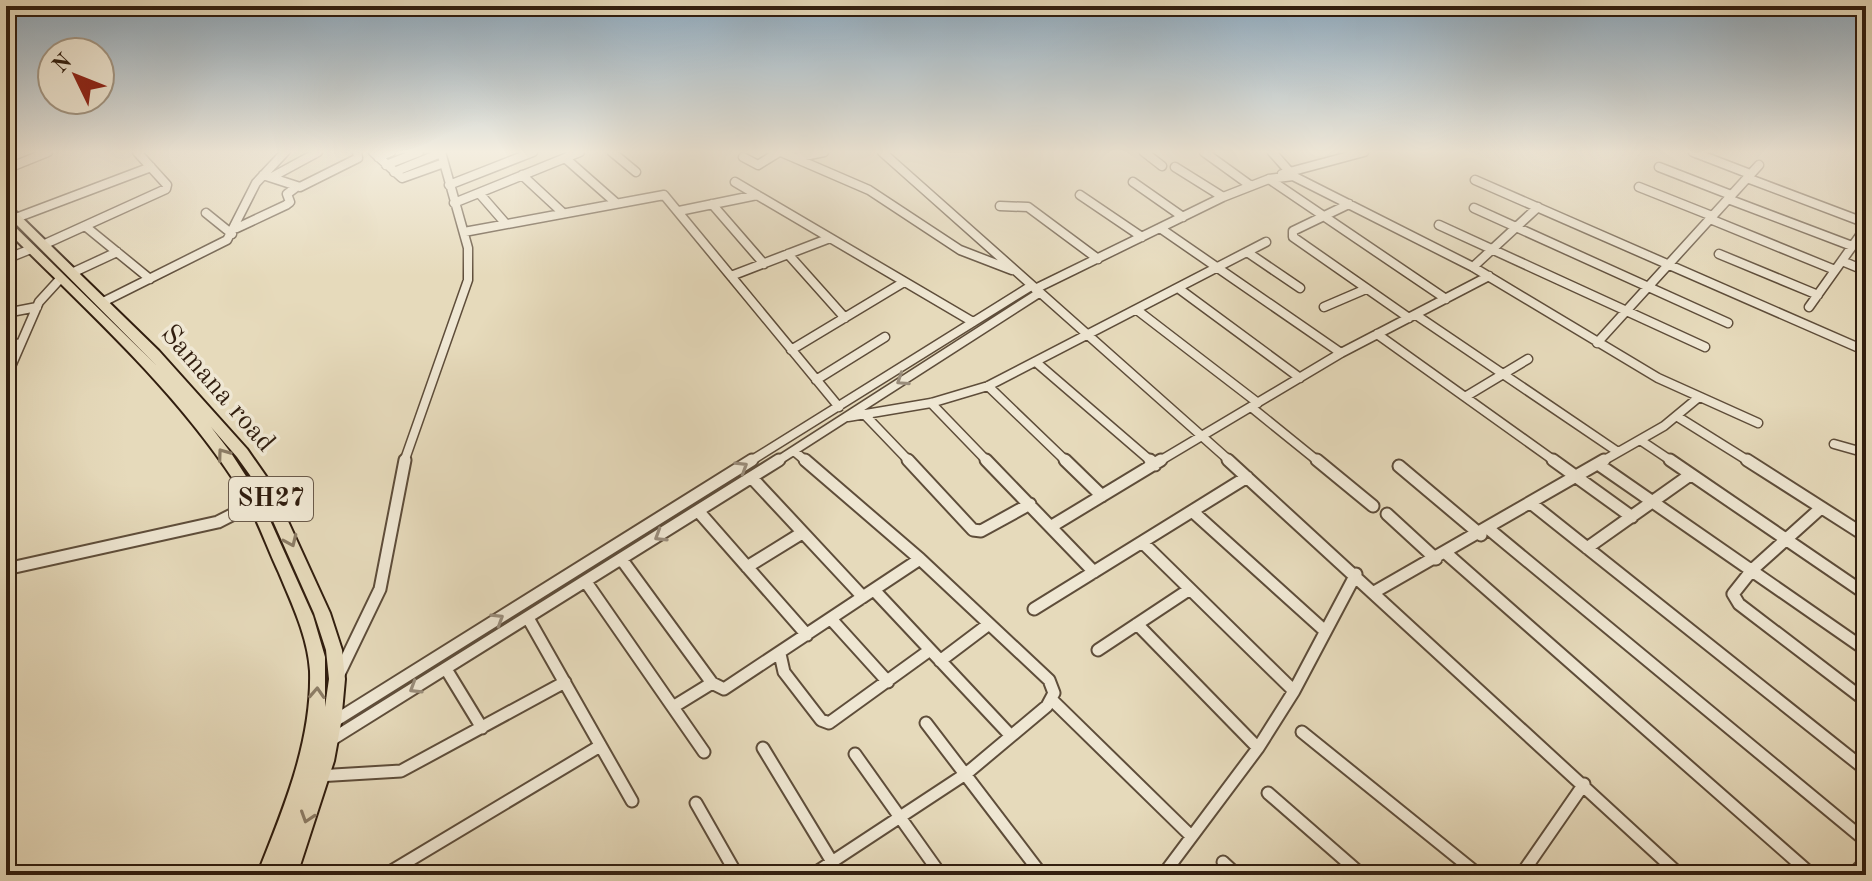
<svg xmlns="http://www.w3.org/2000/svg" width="1872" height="881" font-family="'Old Standard TT',serif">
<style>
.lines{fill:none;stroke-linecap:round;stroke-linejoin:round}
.street-far1-casing{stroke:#5e4d3a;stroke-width:11}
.street-casing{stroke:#5e4d3a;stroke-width:15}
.primary-casing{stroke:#311e0f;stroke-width:4}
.street-far1{stroke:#efe7d3;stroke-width:8}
.street{stroke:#efe7d3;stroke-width:11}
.primary{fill:#e6dabb;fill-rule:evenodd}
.oneway{stroke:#9a8d7b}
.oneway2{stroke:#8c7c65}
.labels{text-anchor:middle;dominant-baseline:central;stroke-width:7;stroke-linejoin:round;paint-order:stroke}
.shield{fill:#efe7d3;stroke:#6a5a4a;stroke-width:2}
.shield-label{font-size:26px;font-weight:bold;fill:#311e0f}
.street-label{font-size:28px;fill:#311e0f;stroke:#efe7d3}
</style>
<rect width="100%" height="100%" fill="#e6dabb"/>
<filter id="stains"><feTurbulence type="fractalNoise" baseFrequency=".0025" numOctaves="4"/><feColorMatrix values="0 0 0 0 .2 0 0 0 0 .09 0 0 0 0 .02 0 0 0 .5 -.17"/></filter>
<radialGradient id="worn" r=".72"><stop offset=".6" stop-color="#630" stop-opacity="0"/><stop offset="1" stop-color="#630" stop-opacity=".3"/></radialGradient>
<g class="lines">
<g class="street-far1-casing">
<path id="street-far1" d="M 373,152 L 402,178 L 444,163
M 612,152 L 636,172
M 781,152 L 869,190 L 960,250 L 1012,270
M 882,152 L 1231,462
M 1144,152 L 1162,166
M 1204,152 L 1251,186
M 1272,152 L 1288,170
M 1693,152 L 1750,174
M 378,157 L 391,152
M 743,157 L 758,165 L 779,152
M 565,158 L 615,202
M 795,158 L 824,152
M 386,165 L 419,152
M 1175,167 L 1223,197
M 1659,167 L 1731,195
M 6,169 L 48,152
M 394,172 L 441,153
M 1282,174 L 1364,152
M 263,175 L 300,187 L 358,158 L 357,152
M 522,175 L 563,213
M 272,177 L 318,152
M 1747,178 L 1866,223
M 1269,179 L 1446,299
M 1475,180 L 1866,351
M 735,182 L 973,322
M 1133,182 L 1183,217
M 449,185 L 533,152
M 1639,187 L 1712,216
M 479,193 L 506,224
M 1080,195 L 1142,237
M 1728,199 L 1852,246
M 454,203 L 580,152
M 712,204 L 764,264
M 1349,204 L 1293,231 L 1293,237 L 1409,318
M 1000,206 L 1028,207 L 1098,259
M 1474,208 L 1728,323
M 679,211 L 757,195
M 206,213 L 232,234
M 16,218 L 151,167
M 1710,219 L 1835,270
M 1439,225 L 1705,347
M 85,226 L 150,279
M 237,228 L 286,205 L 290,202 L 287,194 L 295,188
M 1160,228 L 1341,353
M 464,232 L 664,195 L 839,407
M 45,244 L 166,189 L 167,185 L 137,152
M 1247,252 L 1300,288
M 788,254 L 845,318
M 1719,254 L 1818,295
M 6,259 L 31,249
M 1842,261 L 1866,271
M 1473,267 L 1538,207
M 74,272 L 117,252
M 731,276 L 830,238
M 1178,288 L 1300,378
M 1035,289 L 1223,197 L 1269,179 L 1293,176 L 1473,267 L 1658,378 L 1758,423
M 103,302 L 227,240 L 256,183 L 285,152
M 1324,307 L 1366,289
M 1809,307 L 1866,227
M 1137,310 L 1258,403
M 6,313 L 37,307
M 1416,315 L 1618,452
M 1377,334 L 1556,462
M 1597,343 L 1759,165
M 6,345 L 21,343
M 791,350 L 904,282
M 1037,363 L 1152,462
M 6,378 L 39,302 L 60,279
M 816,380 L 885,337
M 988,386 L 1067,462
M 1465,397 L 1528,359
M 931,403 L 988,462
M 1251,407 L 1319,462
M 864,414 L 910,462
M 848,417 L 931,403 L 988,386 L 1266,242
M 1678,417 L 1750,462
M 1640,440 L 1673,462
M 1834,444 L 1866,453
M 794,451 L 807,462
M 404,462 L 468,280 L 468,248 L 441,152
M 749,462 L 1031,286
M 776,462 L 1039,293
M 1158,462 L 1341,353 L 1489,276
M 1601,462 L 1664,426 L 1699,397"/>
</g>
<g class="street-casing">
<path id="street" d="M 805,460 L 920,559 L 1049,680 L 1054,693 L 1047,706 L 967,773 L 812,875
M 908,460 L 973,530 L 981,531 L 1030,504
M 986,460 L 1094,572
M 1065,460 L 1102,496
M 1150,460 L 1155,465
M 1228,460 L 1680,875
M 1317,460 L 1373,506
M 1553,460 L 1632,517
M 1670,460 L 1866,594
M 1747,460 L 1866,536
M 1598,464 L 1866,650
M 1399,466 L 1481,535
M 752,478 L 863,597
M 1532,504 L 1866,770
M 1821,508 L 1752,570 L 1733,594 L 1739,604 L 1866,701
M 1192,511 L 1325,631
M 699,512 L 807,635
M 1387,514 L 1436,559
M 1052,526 L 1161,460
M 1490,530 L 1866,841
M 1142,542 L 1294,691
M 1587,548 L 1690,475
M 1447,554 L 1812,875
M 622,560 L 712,683 L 724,689 L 920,559
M 747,567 L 802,533
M 6,569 L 218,522 L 255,503
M 586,582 L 704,752
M 874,590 L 1011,736
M 1376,591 L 1604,460
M 1034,609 L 1247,477
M 528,618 L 632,801
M 831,619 L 888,682
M 1137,624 L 1258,748
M 1098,650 L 1190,589
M 780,654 L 784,672 L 821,720 L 829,723 L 930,650
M 940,661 L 989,624
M 446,669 L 482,728
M 339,674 L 380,589 L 405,460
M 1052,700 L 1191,836
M 673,707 L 712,683
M 333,722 L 752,460
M 926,723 L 1042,875
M 1302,732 L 1479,875
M 331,740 L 779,460
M 763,748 L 840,875
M 855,754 L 941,875
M 317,776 L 401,771 L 565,682
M 1268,793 L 1362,875
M 696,803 L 737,875
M 1223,862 L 1237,875
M 385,875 L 600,746
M 1163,875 L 1258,748 L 1294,691 L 1356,574
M 1521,875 L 1584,784
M 1852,875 L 1866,861"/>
</g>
<g class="primary-casing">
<path id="primary" d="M 6,205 L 10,206 L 159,351 L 247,449 L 270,482 L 330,613 L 342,650 L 345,679 L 341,723 L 334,761 L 297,875 L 277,875 L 284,856 L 277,875 L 257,875 C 283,810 312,742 310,671 C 308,637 292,604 279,573 C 267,548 258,520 244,496 C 181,394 90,314 6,230 L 6,221 L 10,222 L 156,365 L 6,214 ZM 211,427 L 237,457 L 257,485 L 314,613 L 326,650 L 329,679 L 325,707 L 325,657 L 313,616 L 260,498 L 231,453 Z"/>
</g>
<use href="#street-far1" class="street-far1"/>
<use href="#street" class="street"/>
<use href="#primary" class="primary"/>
</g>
<defs><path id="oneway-chevron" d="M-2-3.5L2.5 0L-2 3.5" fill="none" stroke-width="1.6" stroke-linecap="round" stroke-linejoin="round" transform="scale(2)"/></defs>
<g class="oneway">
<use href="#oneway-chevron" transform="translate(902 380) rotate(147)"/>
<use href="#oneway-chevron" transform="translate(742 467) rotate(-32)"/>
<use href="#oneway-chevron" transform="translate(660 536) rotate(148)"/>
<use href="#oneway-chevron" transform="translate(498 619) rotate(-32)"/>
<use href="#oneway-chevron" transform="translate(415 688) rotate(148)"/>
</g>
<g class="oneway2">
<use href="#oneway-chevron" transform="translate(223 454) rotate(-126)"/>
<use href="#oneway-chevron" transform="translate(291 541) rotate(66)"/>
<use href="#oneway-chevron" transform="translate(317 693) rotate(-87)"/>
<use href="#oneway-chevron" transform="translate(307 817) rotate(108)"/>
</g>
<linearGradient id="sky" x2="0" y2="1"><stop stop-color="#8eaabf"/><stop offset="0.55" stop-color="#f4eee0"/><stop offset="1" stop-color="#f4eee0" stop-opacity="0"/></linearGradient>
<rect width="1872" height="276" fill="url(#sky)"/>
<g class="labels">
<rect class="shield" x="229" y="477" width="84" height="44" rx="6"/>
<g class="shield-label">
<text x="271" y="499">SH27</text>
</g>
<g class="street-label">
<text transform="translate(217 389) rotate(49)">Samana road</text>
</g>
</g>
<rect width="1872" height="881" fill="none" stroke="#e6dabb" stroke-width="32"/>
<rect x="8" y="8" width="1856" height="865" fill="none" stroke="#311e0f" stroke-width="4"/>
<rect x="16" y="16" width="1840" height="849" fill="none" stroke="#311e0f" stroke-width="2"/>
<g transform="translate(76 76) rotate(313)"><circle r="38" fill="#efe7d3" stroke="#a39785" stroke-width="2"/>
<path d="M0-6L14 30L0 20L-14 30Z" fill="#8f2418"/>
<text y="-12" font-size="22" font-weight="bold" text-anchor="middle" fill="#311e0f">N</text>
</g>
<rect width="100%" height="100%" filter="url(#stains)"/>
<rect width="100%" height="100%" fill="url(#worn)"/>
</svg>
